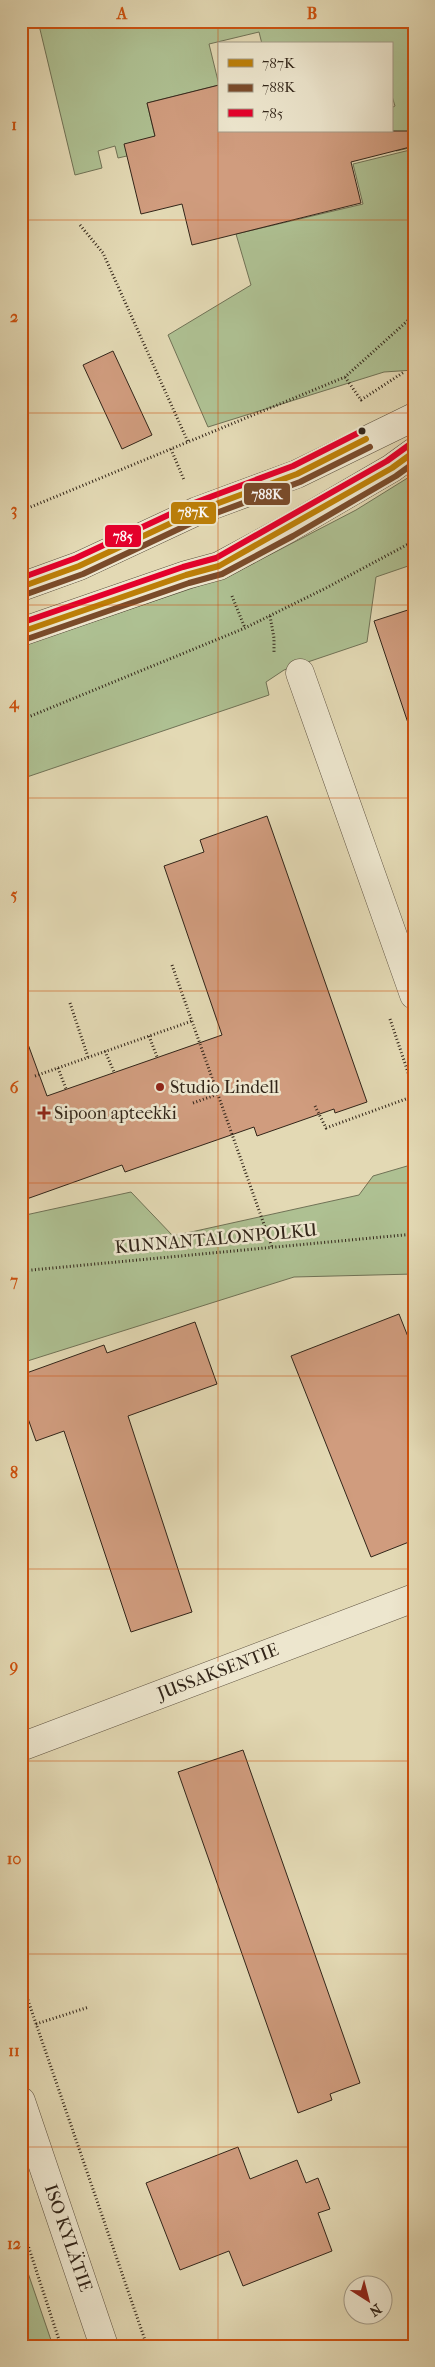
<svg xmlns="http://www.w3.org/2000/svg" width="435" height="2367" font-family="'IM FELL French Canon',serif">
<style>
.green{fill:#aec092;stroke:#707256}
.building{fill:#d09c7e;stroke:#322519}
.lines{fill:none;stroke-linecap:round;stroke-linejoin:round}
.minor-casing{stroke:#5e5240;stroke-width:29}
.path{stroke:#322519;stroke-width:3;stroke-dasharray:1 2.5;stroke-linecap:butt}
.minor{stroke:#ede6ce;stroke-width:28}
.bus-1-casing{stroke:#ede6ce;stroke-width:10}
.bus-2-casing{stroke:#ede6ce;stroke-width:10}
.bus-3-casing{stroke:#ede6ce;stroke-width:10}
.bus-1{stroke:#bc7f08;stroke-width:6}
.bus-2{stroke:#7a4b2a;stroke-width:6}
.bus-3{stroke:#e4002b;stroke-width:6}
.grid{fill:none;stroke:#cd510e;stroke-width:1;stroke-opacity:0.55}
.bus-dot{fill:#322519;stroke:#ede6ce;stroke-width:2}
.poi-dot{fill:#8f2418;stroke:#ede6ce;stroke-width:2}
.labels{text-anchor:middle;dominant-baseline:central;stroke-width:5;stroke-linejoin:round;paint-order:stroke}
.poi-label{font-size:18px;fill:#322519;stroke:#ede6ce;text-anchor:start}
.street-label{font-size:18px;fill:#322519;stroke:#ede6ce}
.line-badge{stroke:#ede6ce;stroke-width:2}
.badge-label{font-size:14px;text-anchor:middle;font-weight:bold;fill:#fff}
.neatline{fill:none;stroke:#cd510e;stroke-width:2}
.grid-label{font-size:16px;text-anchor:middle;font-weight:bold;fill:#cd510e}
</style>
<rect width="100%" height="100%" fill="#e3d9b4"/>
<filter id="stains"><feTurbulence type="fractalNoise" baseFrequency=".004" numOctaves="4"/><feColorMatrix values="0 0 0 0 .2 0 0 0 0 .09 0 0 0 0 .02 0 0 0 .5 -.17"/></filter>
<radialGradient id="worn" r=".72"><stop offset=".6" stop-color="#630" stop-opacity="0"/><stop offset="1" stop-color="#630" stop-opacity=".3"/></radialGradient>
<path class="green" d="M 38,21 L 414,21 L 414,147 L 396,151 L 391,131 L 391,108 L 395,106 L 391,93 L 391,44 L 262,44 L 259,32 L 209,44 L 219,85 L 147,103 L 158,149 L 118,158 L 115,146 L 98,151 L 102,168 L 75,175 Z
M 414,149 L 414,370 L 384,372 L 208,427 L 168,335 L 251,285 L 236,234 L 363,204 L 353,164 Z
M 414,474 L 414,564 L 376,577 L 367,642 L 284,670 L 266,682 L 269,695 L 21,779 L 21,646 L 231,575 L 356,510 Z
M 414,1164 L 414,1274 L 294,1277 L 21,1363 L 21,1216 L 131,1192 L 173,1236 L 359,1195 L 373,1176 Z
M 27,2270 L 53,2346 L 21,2346 L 21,2272 Z"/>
<path class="building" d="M 219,85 L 219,131 L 414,131 L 414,146 L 351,162 L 361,203 L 192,245 L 182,204 L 141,214 L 124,144 L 155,136 L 147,103 Z
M 113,351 L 152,435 L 122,449 L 83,365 Z
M 414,608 L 414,722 L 408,723 L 374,621 Z
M 267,816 L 367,1102 L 335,1113 L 334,1109 L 257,1136 L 254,1127 L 125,1172 L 122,1165 L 21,1201 L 21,1037 L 25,1036 L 47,1096 L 222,1035 L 164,866 L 204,852 L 200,840 Z
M 399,1314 L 414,1352 L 414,1540 L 371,1557 L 291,1356 Z
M 195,1322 L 217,1384 L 128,1416 L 192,1612 L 131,1632 L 64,1431 L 36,1441 L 21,1399 L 21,1375 L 104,1345 L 107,1353 Z
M 243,1750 L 360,2083 L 330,2094 L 332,2100 L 298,2113 L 178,1772 Z
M 238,2147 L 250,2179 L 297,2160 L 306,2183 L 318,2178 L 330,2209 L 318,2213 L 332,2251 L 243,2286 L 229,2251 L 180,2270 L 146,2183 Z"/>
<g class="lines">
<g class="minor-casing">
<path id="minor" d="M 21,587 L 79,566 L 197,511 L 297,474 L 414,417
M 21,632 L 186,575 L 219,566 L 289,528 L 392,468 L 414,452
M 300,673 L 414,995
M 21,1747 L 414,1598
M 21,2101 L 104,2346"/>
</g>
<path class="path" d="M 80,225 L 103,253 L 188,442
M 345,377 L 361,400 L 404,372
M 171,449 L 184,480
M 21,511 L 345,377 L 414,315
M 232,596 L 245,628
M 270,616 L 274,638 L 274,652
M 21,720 L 245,628 L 326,588 L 414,541
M 172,965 L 272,1247
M 70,1003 L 88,1057
M 390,1019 L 414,1090
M 149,1036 L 157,1057
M 105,1051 L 114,1072
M 58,1068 L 66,1089
M 35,1076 L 192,1021
M 193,1103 L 218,1094
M 315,1106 L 326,1128 L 414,1096
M 21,1271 L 414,1234
M 21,1980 L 147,2346
M 36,2024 L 89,2007
M 21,2224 L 61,2346"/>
<use href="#minor" class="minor"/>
<g class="bus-1-casing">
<path id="bus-1" d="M 21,587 L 79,566 L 197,511 L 297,474 L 366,439
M 21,632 L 186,575 L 219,566 L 392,468 L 414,452"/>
</g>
<g class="bus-2-casing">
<path id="bus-2" d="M 24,595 L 83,574 L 200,519 L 300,482 L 370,447
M 24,640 L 189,583 L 222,574 L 293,536 L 396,476 L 414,463"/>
</g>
<g class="bus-3-casing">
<path id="bus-3" d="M 21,578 L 76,558 L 194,503 L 293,466 L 362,431
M 21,623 L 183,567 L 216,558 L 387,461 L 409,445"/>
</g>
<use href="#bus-1" class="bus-1"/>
<use href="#bus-2" class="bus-2"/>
<use href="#bus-3" class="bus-3"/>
</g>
<path class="grid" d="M 218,21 L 218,2346M 21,220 L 414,220M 21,413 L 414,413M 21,605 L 414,605M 21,798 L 414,798M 21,991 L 414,991M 21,1183 L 414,1183M 21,1376 L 414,1376M 21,1569 L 414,1569M 21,1761 L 414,1761M 21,1954 L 414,1954M 21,2147 L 414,2147"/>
<circle class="bus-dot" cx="362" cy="431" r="4.5"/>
<g class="poi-dot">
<circle cx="160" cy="1087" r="5"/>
<path d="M41.5 1105.5h5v5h5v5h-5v5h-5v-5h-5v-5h5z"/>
</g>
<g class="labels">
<g class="poi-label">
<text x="170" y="1087">Studio Lindell</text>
<text x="54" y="1113">Sipoon apteekki</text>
</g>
<g class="street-label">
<text transform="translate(216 1239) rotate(-5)">KUNNANTALONPOLKU</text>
<text transform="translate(218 1672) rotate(-21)">JUSSAKSENTIE</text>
<text transform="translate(68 2238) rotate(71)">ISO KYLÄTIE</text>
</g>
</g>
<g class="line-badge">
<rect x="243" y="482" width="48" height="24" rx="5" fill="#7a4b2a"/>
<rect x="170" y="501" width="47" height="24" rx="5" fill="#bc7f08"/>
<rect x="104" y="524" width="38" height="24" rx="5" fill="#e4002b"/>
</g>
<g class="badge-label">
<text x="267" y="499">788K</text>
<text x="193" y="517">787K</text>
<text x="123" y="541">785</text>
</g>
<rect width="435" height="2367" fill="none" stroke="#e3d9b4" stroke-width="55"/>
<rect x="218" y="42" width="175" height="90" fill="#ede6ce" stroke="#a29986"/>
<rect x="228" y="59" width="25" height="8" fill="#bc7f08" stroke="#a29986"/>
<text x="262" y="68" font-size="15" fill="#322519">787K</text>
<rect x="228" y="84" width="25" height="8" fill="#7a4b2a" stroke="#a29986"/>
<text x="262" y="92" font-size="15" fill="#322519">788K</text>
<rect x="228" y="109" width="25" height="8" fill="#e4002b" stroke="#a29986"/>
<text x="262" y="118" font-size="15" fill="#322519">785</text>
<g transform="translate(368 2300) rotate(144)"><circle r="24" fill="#ede6ce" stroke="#a29986"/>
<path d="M0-4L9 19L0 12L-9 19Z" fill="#8f2418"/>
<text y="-8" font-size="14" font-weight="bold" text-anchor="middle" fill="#322519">N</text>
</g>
<rect x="28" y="28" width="380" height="2312" class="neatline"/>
<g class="grid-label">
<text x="122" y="19">A</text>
<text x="312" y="19">B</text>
<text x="14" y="130">1</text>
<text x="14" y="322">2</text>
<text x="14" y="515">3</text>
<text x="14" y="708">4</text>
<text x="14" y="900">5</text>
<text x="14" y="1093">6</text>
<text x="14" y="1286">7</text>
<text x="14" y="1478">8</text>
<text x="14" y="1671">9</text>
<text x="14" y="1864">10</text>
<text x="14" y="2056">11</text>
<text x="14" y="2249">12</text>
</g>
<rect width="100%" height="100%" filter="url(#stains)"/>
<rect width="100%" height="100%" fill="url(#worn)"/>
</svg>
